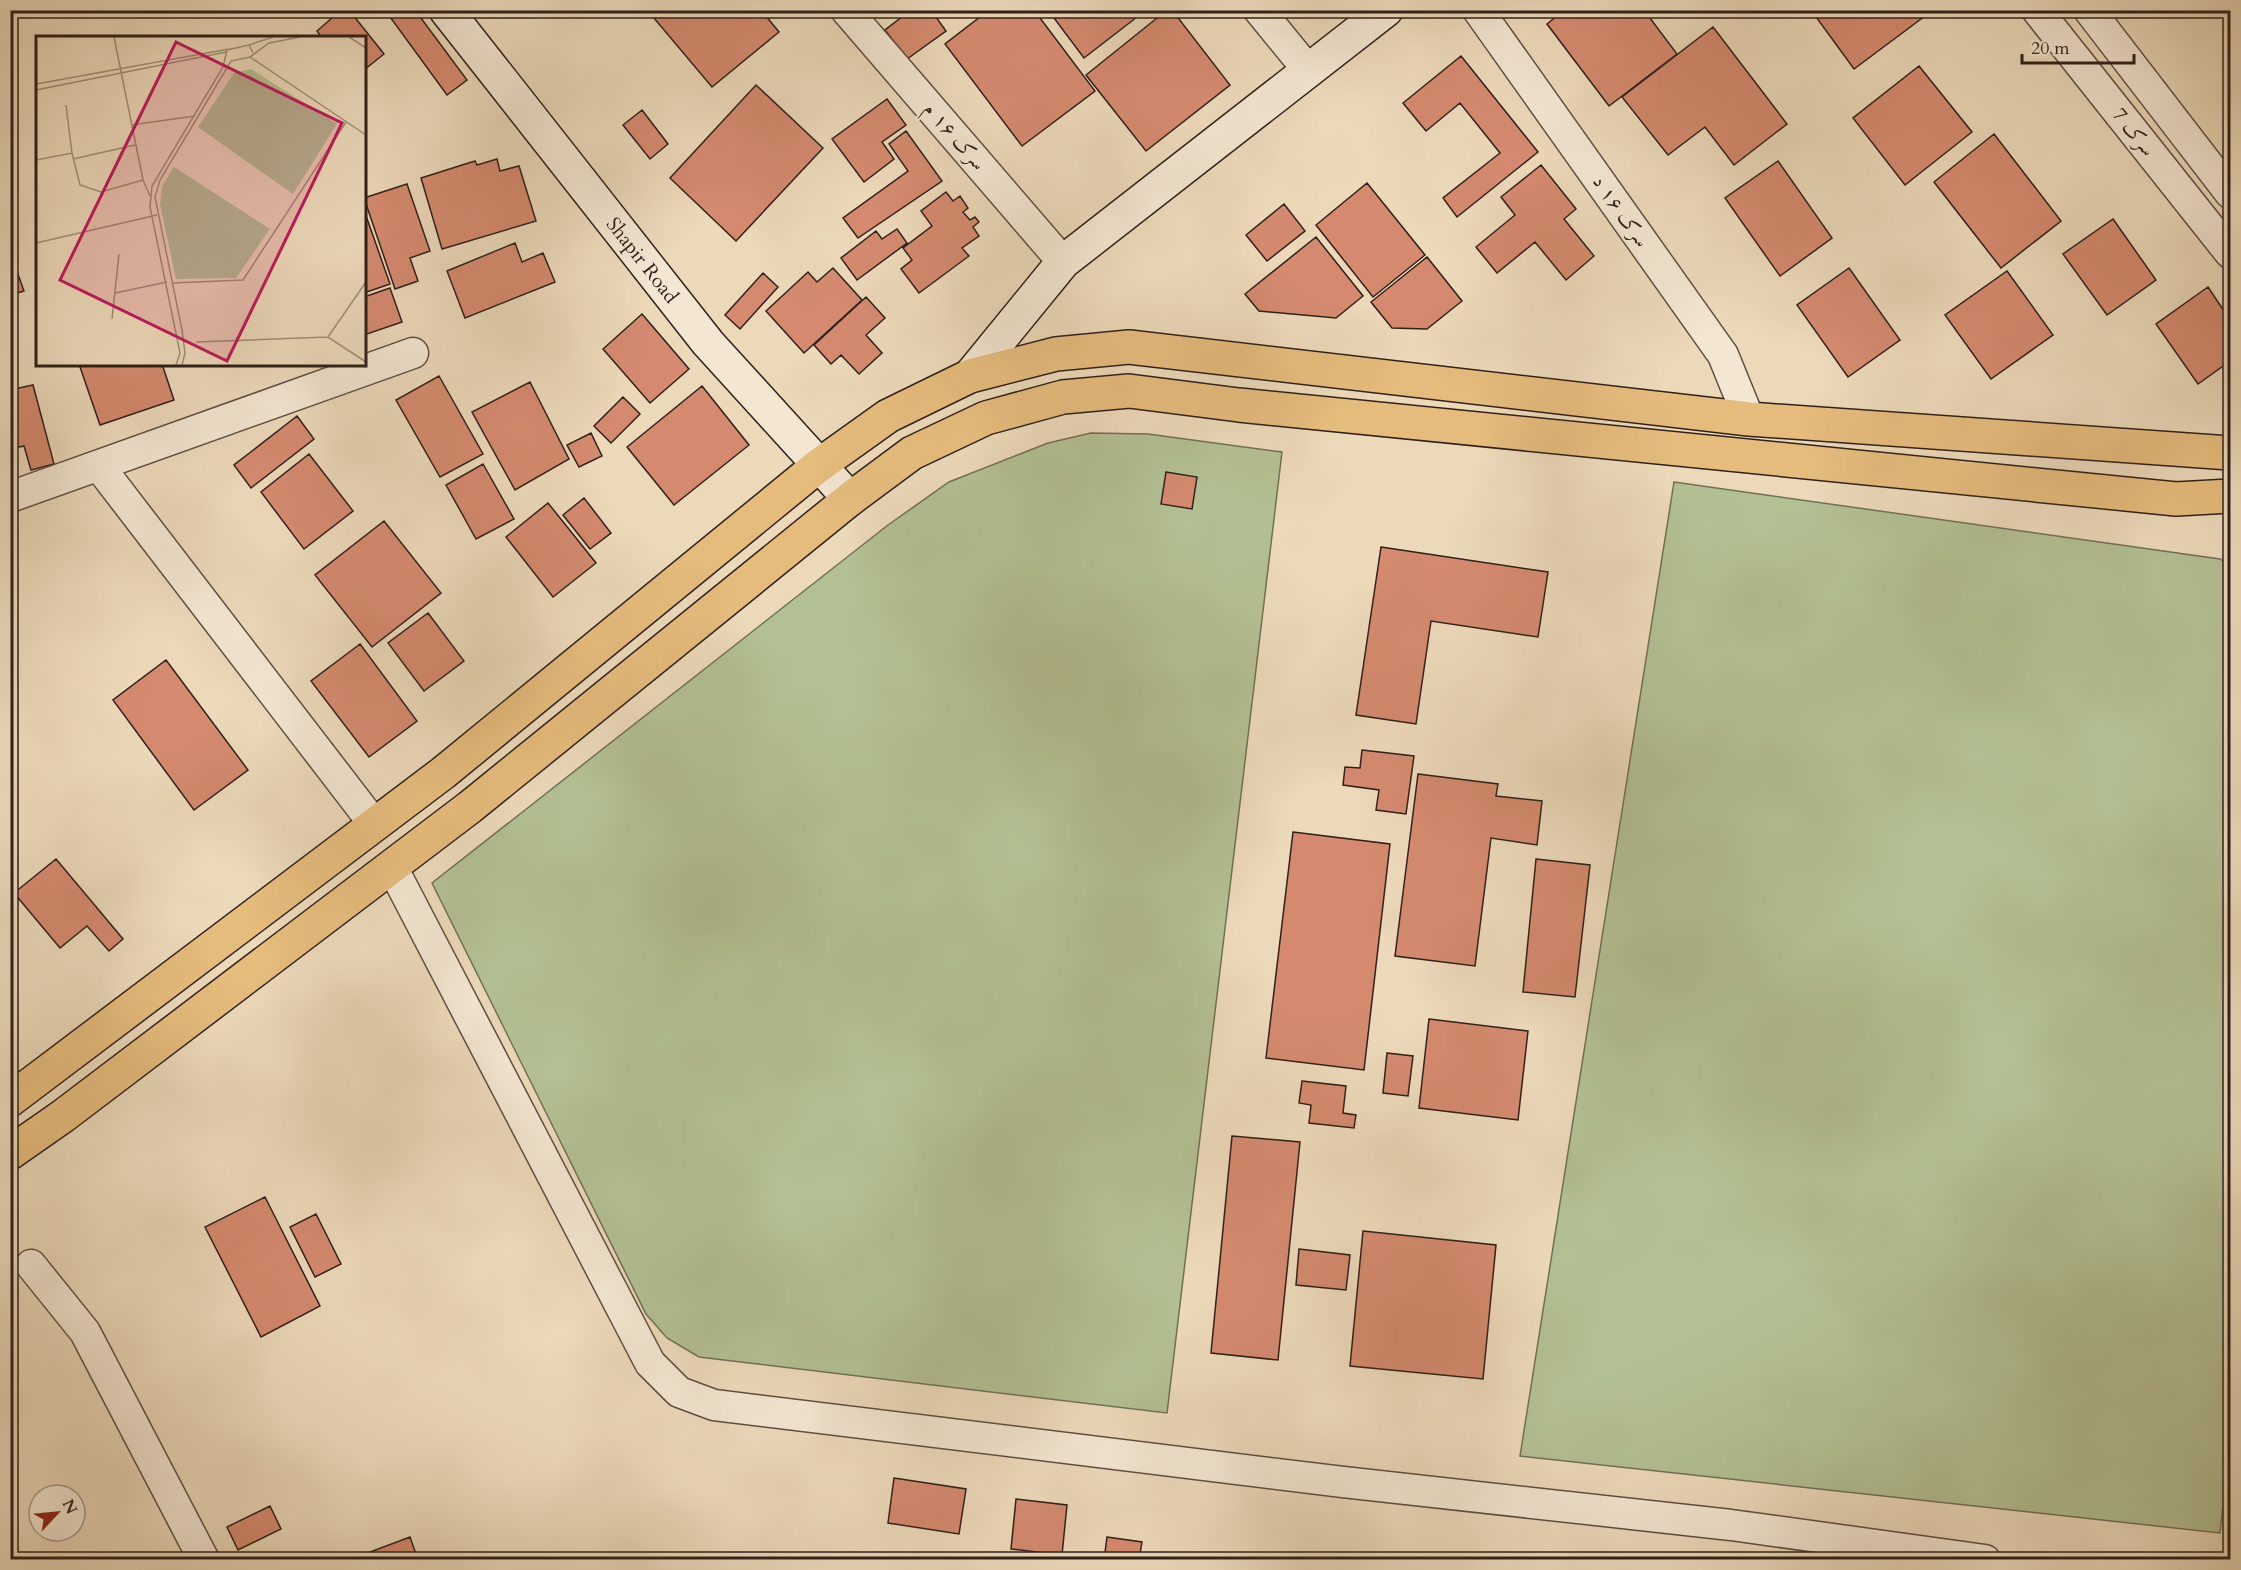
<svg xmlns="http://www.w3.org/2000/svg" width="2241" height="1570" font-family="Cardo,Amiri,serif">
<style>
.green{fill:#b3c093;stroke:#717057;stroke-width:1.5}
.building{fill:#d58a6f;stroke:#2f201b;stroke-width:1.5}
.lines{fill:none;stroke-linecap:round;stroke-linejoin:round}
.street-casing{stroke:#5e4e43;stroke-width:33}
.secondary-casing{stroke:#2f201b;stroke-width:36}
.primary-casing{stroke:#2f201b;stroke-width:36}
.street{stroke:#f3e6d2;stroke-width:30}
.secondary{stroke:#f3e6d2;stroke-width:33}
.primary{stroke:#e6bc7d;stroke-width:33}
.labels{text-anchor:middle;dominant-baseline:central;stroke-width:4.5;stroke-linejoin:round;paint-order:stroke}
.street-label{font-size:20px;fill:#2f201b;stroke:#f3e6d2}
.inset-road{fill:none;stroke:#a08f7a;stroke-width:1.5}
.view{fill:#c2185b;fill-opacity:0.15;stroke:#c2185b;stroke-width:3}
.inset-edge{fill:none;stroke:#2f201b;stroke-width:3}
</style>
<rect width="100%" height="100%" fill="#ecd9ba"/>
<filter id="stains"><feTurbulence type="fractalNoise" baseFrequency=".00333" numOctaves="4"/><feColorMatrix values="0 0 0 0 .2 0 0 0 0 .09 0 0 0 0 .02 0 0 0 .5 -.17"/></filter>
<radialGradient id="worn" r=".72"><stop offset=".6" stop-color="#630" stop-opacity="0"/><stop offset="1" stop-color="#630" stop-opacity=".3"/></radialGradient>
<path class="green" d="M 1091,433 L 1148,434 L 1282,452 L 1167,1413 L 699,1357 L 667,1338 L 646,1314 L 432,883 L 888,525 L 949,482 L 1048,443 Z
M 1674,482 L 2220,559 L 2230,566 L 2230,1442 L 2220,1533 L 1520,1456 Z"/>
<path class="building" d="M 341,10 L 349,10 L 384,54 L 364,70 L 364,38 L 322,38 L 317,31 Z
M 385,10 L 415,10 L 467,80 L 447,95 Z
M 761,10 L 779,32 L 712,87 L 648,11 Z
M 911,10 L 931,10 L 946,31 L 907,59 L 885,30 Z
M 989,10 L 1034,10 L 1095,91 L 1022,146 L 945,44 Z
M 1048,10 L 1146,10 L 1084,58 Z
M 1167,10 L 1172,10 L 1230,85 L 1146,151 L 1086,75 Z
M 1564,10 L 1644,10 L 1677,54 L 1609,106 L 1547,24 Z
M 1811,10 L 1933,10 L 1854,69 Z
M 1713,27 L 1787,124 L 1734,165 L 1705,127 L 1668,155 L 1622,97 Z
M 1461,56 L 1538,152 L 1457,217 L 1443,198 L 1500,153 L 1460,103 L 1426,131 L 1403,103 Z
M 1919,66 L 1972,132 L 1905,185 L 1853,118 Z
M 756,85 L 823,148 L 736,241 L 670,178 Z
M 887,99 L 906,125 L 882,142 L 894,159 L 864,182 L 832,139 Z
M 642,110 L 668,144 L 650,159 L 623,125 Z
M 906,131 L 942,181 L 858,238 L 843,218 L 908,171 L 889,144 Z
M 1994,134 L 2061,221 L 2001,268 L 1934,182 Z
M 497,159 L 500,171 L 519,166 L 536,221 L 442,249 L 421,178 L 475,161 L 477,165 Z
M 1778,161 L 1832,238 L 1780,276 L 1725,198 Z
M 1541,165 L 1576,209 L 1564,219 L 1594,256 L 1566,280 L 1535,242 L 1497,273 L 1476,247 L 1515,215 L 1501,197 Z
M 1367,183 L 1425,255 L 1373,297 L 1316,225 Z
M 407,184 L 430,251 L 410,258 L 418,281 L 395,289 L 364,198 Z
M 946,192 L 953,201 L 960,196 L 968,208 L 963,212 L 970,220 L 975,217 L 979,222 L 973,227 L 979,236 L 962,248 L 969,256 L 919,293 L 901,269 L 912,260 L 903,248 L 932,226 L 921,211 Z
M 1284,204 L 1305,231 L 1267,261 L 1246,235 Z
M 364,210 L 390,284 L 364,293 Z
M 2113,219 L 2156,280 L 2107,315 L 2063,254 Z
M 897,229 L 907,243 L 857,280 L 841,258 L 876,231 L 882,239 Z
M 1316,237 L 1363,296 L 1336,318 L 1259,311 L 1245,294 Z
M 515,243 L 522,262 L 543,253 L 555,282 L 465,318 L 447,271 Z
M 1427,257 L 1462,301 L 1427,329 L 1392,328 L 1371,302 Z
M 15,266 L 24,291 L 10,295 L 10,268 Z
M 833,268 L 862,300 L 804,353 L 766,311 L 808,272 L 817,282 Z
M 1849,268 L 1900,340 L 1848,377 L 1797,305 Z
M 2007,271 L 2053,335 L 1991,379 L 1945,315 Z
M 763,273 L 778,287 L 740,329 L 725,315 Z
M 2208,287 L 2230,320 L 2230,361 L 2198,384 L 2156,324 Z
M 390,288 L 402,322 L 364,335 L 364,297 Z
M 866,297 L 885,318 L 866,335 L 882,353 L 859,374 L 841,355 L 831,364 L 814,345 Z
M 642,314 L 689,369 L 650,403 L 603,349 Z
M 79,364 L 162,364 L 174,400 L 100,425 Z
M 439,376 L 483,454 L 440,477 L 396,400 Z
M 530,382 L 569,459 L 515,490 L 472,412 Z
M 33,385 L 54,464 L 31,470 L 24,446 L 10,449 L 10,390 Z
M 702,386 L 749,445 L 674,505 L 627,447 Z
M 623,397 L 640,414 L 611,443 L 594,426 Z
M 297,416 L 314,439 L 251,488 L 234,465 Z
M 591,433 L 602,456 L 579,467 L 567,445 Z
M 309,454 L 353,511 L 304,549 L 261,492 Z
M 483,464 L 514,519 L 476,539 L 446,485 Z
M 1166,472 L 1197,477 L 1192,509 L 1161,504 Z
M 584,498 L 611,533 L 590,549 L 563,515 Z
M 548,503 L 596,563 L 553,597 L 506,537 Z
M 384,521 L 441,593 L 372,647 L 315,575 Z
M 1381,547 L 1548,572 L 1538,637 L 1431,621 L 1416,724 L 1356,715 Z
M 428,613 L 464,661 L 424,691 L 388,643 Z
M 360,644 L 417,721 L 369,757 L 311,681 Z
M 166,660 L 248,770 L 194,810 L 113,700 Z
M 1362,750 L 1414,756 L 1406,814 L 1376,810 L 1379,790 L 1343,785 L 1345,767 L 1360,768 Z
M 1418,774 L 1498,784 L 1496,796 L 1542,801 L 1537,845 L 1491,838 L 1475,966 L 1395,956 Z
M 1293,832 L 1390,844 L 1364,1070 L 1266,1058 Z
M 56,859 L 123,939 L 109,951 L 87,926 L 60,948 L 14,893 Z
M 1536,859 L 1590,865 L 1575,997 L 1523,992 Z
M 1429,1019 L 1528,1031 L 1518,1120 L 1419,1108 Z
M 1387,1053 L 1413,1056 L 1408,1096 L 1383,1093 Z
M 1302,1081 L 1346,1086 L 1343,1113 L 1356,1115 L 1354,1128 L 1309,1123 L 1311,1105 L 1299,1103 Z
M 1232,1136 L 1300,1142 L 1278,1360 L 1211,1353 Z
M 265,1197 L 320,1306 L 261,1337 L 205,1227 Z
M 316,1214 L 341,1264 L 315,1277 L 290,1227 Z
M 1363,1231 L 1496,1245 L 1483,1379 L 1350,1366 Z
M 1299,1249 L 1350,1255 L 1346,1290 L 1296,1285 Z
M 894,1478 L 966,1489 L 959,1534 L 888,1523 Z
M 1016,1499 L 1067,1505 L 1062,1555 L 1011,1549 Z
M 270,1506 L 281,1529 L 238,1550 L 227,1527 Z
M 410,1537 L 418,1560 L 349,1560 Z
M 1107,1537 L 1142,1542 L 1139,1560 L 1104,1560 Z"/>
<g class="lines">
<g class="street-casing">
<path id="street" d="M 846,10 L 1063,262
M 1259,10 L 1308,70
M 1478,10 L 1723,355 L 1749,419
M 2037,10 L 2230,253
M 2089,10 L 2230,193
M 99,466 L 374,824
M 10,497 L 413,353
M 392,867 L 650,1363 L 679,1392 L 714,1405 L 1343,1482 L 1731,1525 L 1985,1560
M 31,1265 L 85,1332 L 204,1560"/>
</g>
<g class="secondary-casing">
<g id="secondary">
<path id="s1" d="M 446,10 L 708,343 L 850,499"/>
<path d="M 970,376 L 1063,262 L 1386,10"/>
</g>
</g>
<g class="primary-casing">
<path id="primary" d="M 10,1100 L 443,773 L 818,466 L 888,416 L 970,376 L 1056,354 L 1129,347 L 1749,419 L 2230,453
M 10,1153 L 63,1116 L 470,807 L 850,499 L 912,453 L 986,418 L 1063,397 L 1129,391 L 1239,405 L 2176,499 L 2230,496"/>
</g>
<use href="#street" class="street"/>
<use href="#secondary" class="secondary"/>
<use href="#primary" class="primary"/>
</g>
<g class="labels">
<g class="street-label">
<text transform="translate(2134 132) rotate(51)">سرک 7</text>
<text transform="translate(955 136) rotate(49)">سرک ۱۶ م</text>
<text transform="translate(1621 211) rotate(55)">سرک ۱۶ د</text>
<text stroke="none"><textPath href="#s1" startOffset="318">Shapir Road</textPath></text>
</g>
</g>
<g transform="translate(36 36)">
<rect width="330" height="330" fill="#ecd9ba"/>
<path d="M 215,33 L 301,88 L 257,158 L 162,91 L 198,37 ZM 138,131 L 234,193 L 200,242 L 140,243 L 124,168 L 126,150 Z" fill="#b3c093"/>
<path class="inset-road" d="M 78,1 L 107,144 L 114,160M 313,1 L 330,12M 213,9 L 237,1M 214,21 L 330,99M 195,25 L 214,21 L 233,7 L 264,1M 0,48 L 193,13M 0,54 L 190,16M 30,69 L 36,117M 95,89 L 159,80M 37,123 L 99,109M 0,124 L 36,117 L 44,149 L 65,156 L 107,144M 0,207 L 121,179M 136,247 L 207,244 L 310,86M 79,257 L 131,246M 76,283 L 83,218M 292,301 L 330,246M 160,306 L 292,301 L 330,326M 140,329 L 144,317 L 114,171 L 116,150 L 187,31 L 191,14 L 213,9 L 217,17M 146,329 L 149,317 L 146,294 L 119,161 L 124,144 L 195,25"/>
<path class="view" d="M 140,6 L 306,87 L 191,325 L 24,244 Z"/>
<rect width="330" height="330" class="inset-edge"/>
</g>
<rect width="2241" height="1570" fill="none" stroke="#ecd9ba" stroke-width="36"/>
<rect x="12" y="12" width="2217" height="1546" fill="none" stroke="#2f201b" stroke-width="3"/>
<rect x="18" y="18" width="2205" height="1534" fill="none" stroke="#2f201b" stroke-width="1.5"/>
<g transform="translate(57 1513) rotate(64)"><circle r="28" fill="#f3e6d2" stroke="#a59789" stroke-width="1.5"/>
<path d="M0-4.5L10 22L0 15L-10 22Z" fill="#8f2418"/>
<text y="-9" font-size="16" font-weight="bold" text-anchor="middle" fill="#2f201b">N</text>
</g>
<path d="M2022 54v9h112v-9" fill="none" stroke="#2f201b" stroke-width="3"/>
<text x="2031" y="54" font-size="18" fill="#2f201b" stroke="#f3e6d2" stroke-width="4.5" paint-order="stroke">20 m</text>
<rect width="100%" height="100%" filter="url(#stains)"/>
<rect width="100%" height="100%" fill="url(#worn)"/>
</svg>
